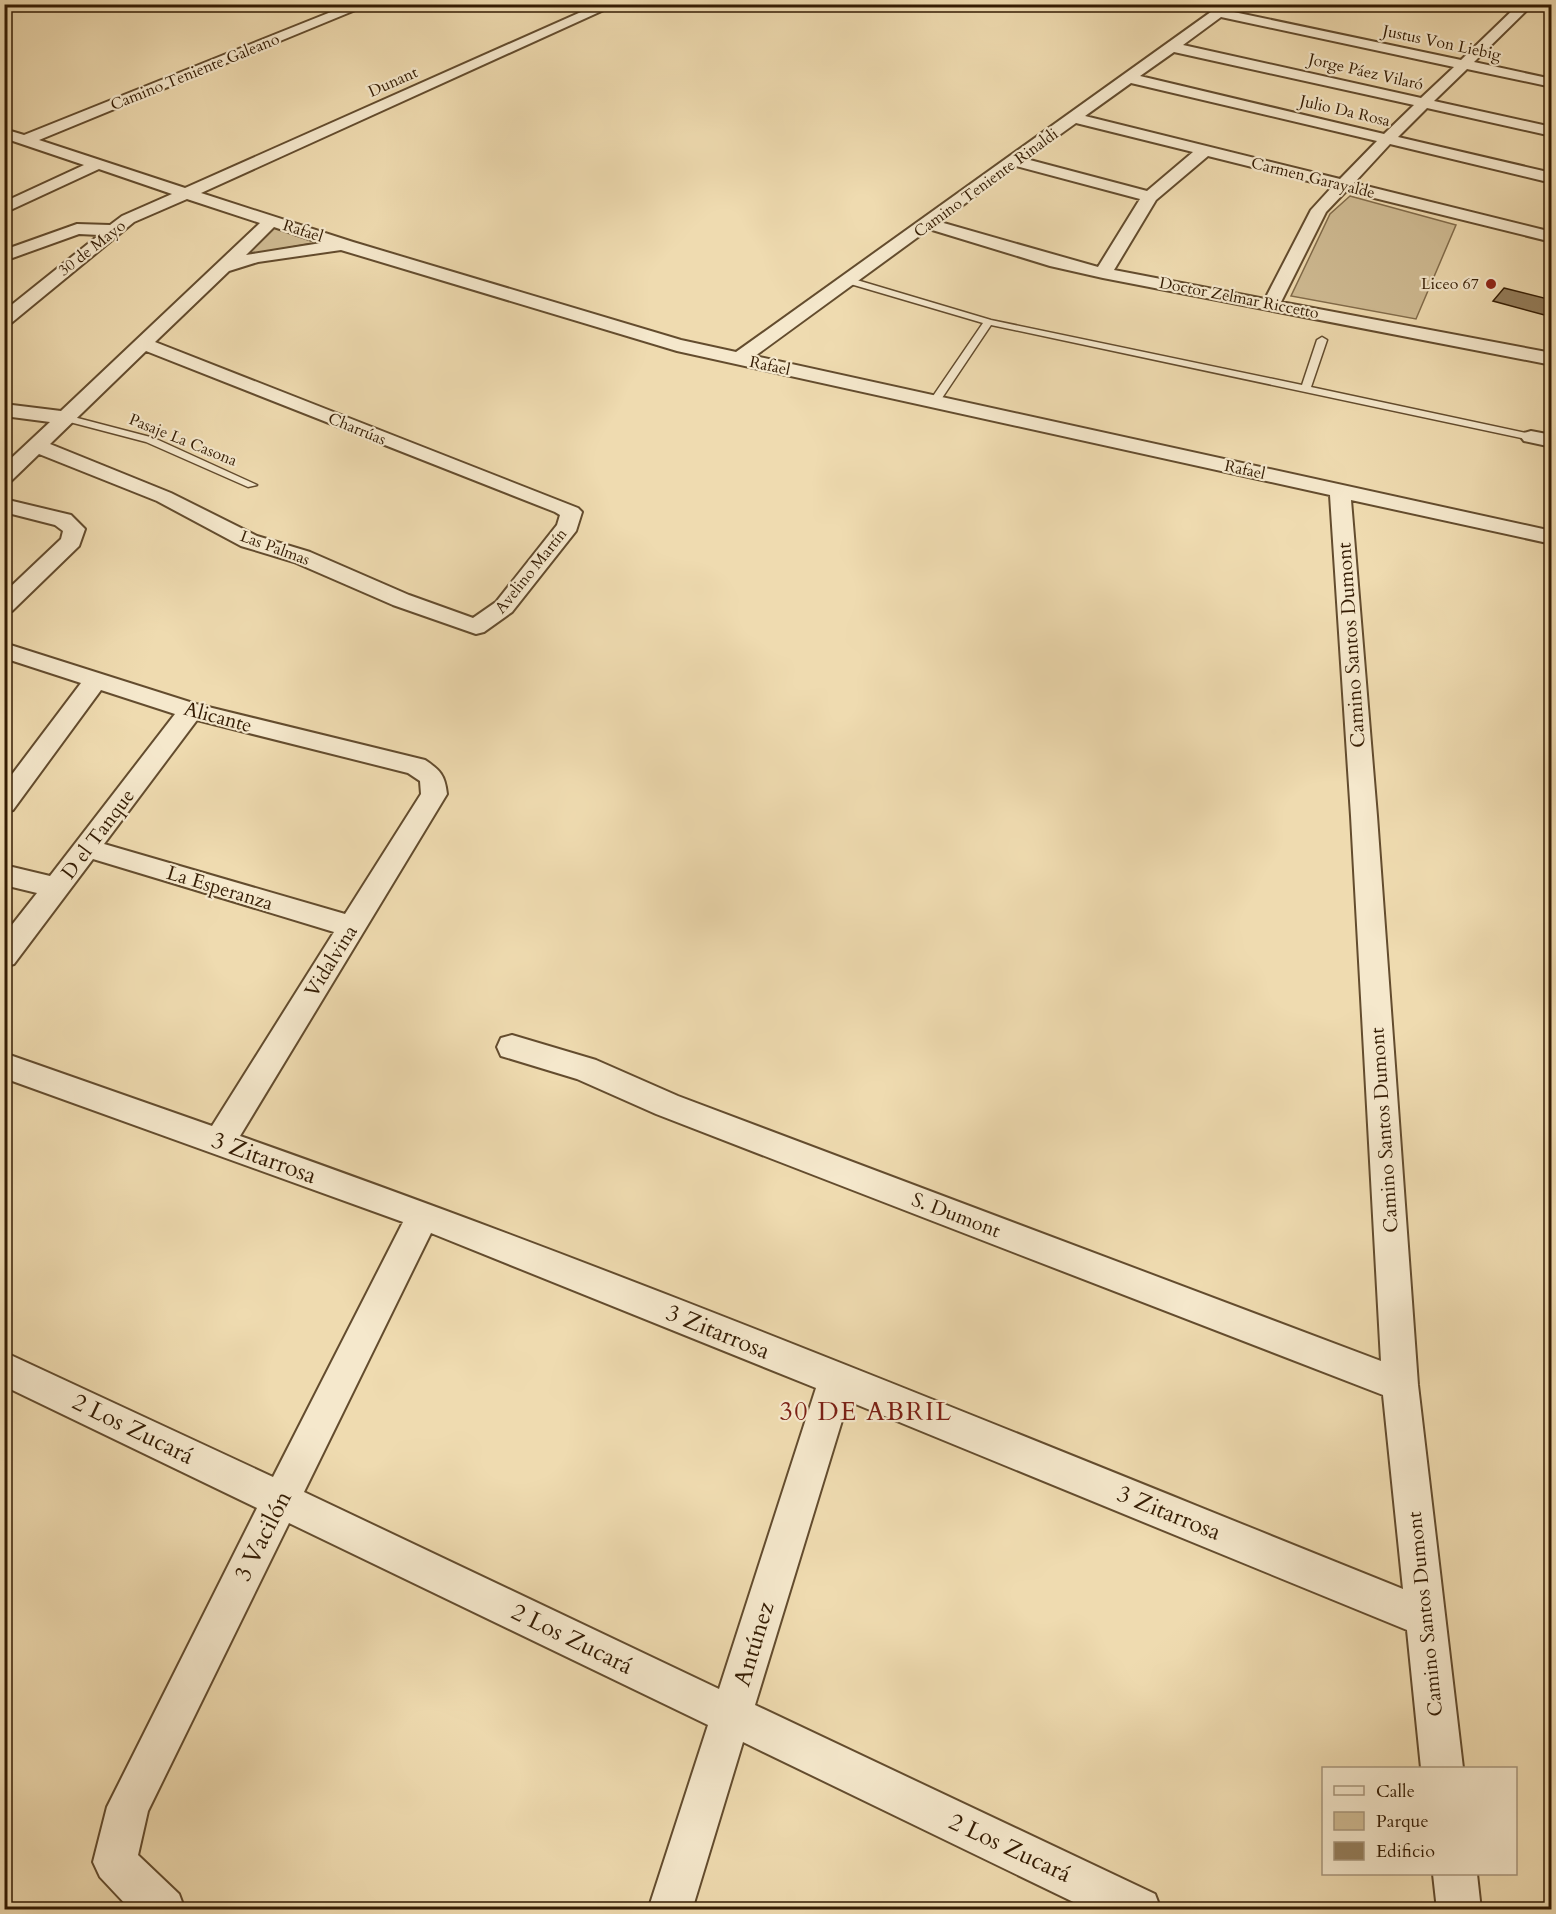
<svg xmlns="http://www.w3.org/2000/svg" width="1556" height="1914" font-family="Cardo,serif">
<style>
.green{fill:#cfbb93;stroke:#826c4b;stroke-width:1.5}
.building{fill:#957f5d;stroke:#341c03;stroke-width:1.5}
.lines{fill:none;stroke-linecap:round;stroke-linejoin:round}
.service-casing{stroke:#634c2e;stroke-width:3}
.minor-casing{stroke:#634c2e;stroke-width:4}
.service{fill:#f5e8cc;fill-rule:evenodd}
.minor{fill:#f5e8cc;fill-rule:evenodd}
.poi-dot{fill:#8f2418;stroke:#f5e8cc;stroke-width:2}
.labels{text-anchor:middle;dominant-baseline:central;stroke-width:4.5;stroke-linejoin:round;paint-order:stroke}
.far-street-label{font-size:16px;fill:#341c03;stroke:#f5e8cc}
.far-poi-label{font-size:16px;fill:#341c03;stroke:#f5e8cc;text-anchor:end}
.street-label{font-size:20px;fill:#341c03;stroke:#f5e8cc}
.near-street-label{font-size:24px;fill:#341c03;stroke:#f5e8cc}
.near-neighbourhood-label{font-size:26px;letter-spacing:1.5px;fill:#7a1f14;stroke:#f5e8cc}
</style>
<rect width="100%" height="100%" fill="#efdbb0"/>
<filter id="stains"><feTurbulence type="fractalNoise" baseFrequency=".00333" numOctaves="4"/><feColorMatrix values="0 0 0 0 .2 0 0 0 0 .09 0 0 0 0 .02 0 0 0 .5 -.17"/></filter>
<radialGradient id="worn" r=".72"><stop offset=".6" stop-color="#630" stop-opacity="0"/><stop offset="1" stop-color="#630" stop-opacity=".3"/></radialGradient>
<path class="green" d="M 1350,196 L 1456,225 L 1416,319 L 1291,296 L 1330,214 Z
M 274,228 L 315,239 L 314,243 L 251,254 L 247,252 L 269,230 Z"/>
<path class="building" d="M 1504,288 L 1552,300 L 1552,317 L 1493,301 Z"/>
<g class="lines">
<g class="service-casing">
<path id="service" d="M 850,278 L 991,320 L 1302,385 L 1317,340 L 1322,337 L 1327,340 L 1311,387 L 1531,434 L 1536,437 L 1531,440 L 991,325 L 938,404 L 934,405 L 929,402 L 983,323 L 847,283 L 845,281 Z
M 66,415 L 154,438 L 257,485 L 248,487 L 146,442 L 62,420 L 62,416 Z"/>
</g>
<g class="minor-casing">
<path id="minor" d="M 351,4 L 370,4 L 39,140 L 185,188 L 599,4 L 617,4 L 201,193 L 353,242 L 681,340 L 736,352 L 1222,4 L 1237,4 L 1229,11 L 1461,60 L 1519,4 L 1533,4 L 1474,62 L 1552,79 L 1552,87 L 1467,69 L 1434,101 L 1552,127 L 1552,136 L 1427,108 L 1398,137 L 1552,173 L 1552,183 L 1390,144 L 1354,183 L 1552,232 L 1552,242 L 1346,191 L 1326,212 L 1281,302 L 1552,353 L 1552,365 L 1103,278 L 1050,266 L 929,229 L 755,356 L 1552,531 L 1552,544 L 1351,500 L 1377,816 L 1418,1385 L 1463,1768 L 1421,1768 L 1407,1630 L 848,1401 L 755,1705 L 1155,1894 L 1161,1910 L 1090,1910 L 743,1742 L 692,1910 L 648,1910 L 708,1725 L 289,1523 L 148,1811 L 138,1855 L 179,1894 L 185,1910 L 131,1910 L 100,1877 L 93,1862 L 107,1807 L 257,1508 L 4,1386 L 4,1352 L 273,1477 L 403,1222 L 4,1078 L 4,1053 L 212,1126 L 334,932 L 93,859 L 14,964 L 4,967 L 4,935 L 37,893 L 4,885 L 4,865 L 50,876 L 175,714 L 101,690 L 13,810 L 4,813 L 4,785 L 81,683 L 4,658 L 4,643 L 196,704 L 425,760 C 440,770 445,775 447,794 L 240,1136 C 632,1274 1017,1434 1403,1589 L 1383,1395 L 656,1114 L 577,1079 L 501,1056 L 497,1047 L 501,1038 L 512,1035 L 596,1060 L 678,1096 L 1381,1361 L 1351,816 L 1330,495 L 677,351 L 341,250 L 258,262 L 229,271 L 155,342 L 578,508 L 582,512 L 576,531 L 512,612 L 484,632 L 476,634 L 393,605 L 294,562 L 241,546 L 157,501 L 39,454 L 11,481 L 4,483 L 4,465 L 50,422 L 4,416 L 4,404 L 61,411 L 260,223 L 187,199 L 134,222 L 10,324 L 4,325 L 4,311 L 99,235 L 79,234 L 4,261 L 4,250 L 77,224 L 110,225 L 122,216 L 172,194 L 99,169 L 4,213 L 4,202 L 84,165 L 4,138 L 4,129 L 24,135 ZM 1221,17 L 1454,67 L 1421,98 L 1183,45 ZM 1174,52 L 1414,105 L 1384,134 L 1140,76 ZM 1131,83 L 1377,141 L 1340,179 L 1085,116 ZM 1076,123 L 1193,152 L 1147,191 L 1026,159 ZM 1208,156 L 1332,187 L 1311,210 L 1265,299 L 1114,270 L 1156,200 ZM 1016,166 L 1140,199 L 1098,267 L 940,222 ZM 274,227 L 321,243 L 246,255 ZM 146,351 L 555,512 L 560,515 L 557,525 L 496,602 L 473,618 L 409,595 L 310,552 L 257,536 L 171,493 L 50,444 ZM 197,720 L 408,773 L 420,781 L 421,794 L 345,914 L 104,844 ZM 431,1233 L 816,1388 L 719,1689 L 304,1492 Z
M 1531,431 L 1552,435 L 1552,447 L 1524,441 L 1521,437 L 1524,433 Z
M 4,499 L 71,515 L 85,529 L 79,546 L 12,611 L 4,613 L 4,593 L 61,539 L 63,531 L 55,525 L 4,512 Z
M 1433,1874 L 1477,1874 L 1481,1910 L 1437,1910 Z"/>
</g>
<use href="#service" class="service"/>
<use href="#minor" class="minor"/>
</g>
<circle class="poi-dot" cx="1491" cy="284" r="6"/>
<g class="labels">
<g class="far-street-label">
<text transform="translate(1442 43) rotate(12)">Justus Von Liebig</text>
<text transform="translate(195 72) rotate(-22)">Camino Teniente Galeano</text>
<text transform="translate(1366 72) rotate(13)">Jorge Páez Vilaró</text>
<text transform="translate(393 82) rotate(-24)">Dunant</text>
<text transform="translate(1345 111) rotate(13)">Julio Da Rosa</text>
<text transform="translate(1313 178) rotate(14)">Carmen Garayalde</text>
<text transform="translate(986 183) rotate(-36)">Camino Teniente Rinaldi</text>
<text transform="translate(303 231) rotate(18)">Rafael</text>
<text transform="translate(92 248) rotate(-38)">30 de Mayo</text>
<text transform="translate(1239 298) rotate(11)">Doctor Zelmar Riccetto</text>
<text transform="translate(770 366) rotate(12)">Rafael</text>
<text transform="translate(357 429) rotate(22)">Charrúas</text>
<text transform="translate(183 440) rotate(22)">Pasaje La Casona</text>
<text transform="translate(1245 470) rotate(12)">Rafael</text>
<text transform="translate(275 548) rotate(20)">Las Palmas</text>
<text transform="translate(531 571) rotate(-51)">Avelino Martín</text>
</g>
<g class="far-poi-label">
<text x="1479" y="284">Liceo 67</text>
</g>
<g class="street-label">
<text transform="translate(1351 645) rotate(-94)">Camino Santos Dumont</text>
<text transform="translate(218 717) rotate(15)">Alicante</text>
<text transform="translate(98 834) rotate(-53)">D el Tanque</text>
<text transform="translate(220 888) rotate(17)">La Esperanza</text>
<text transform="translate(331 961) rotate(-58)">Vidalvina</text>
<text transform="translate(1384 1130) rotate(-94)">Camino Santos Dumont</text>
<text transform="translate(956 1215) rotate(21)">S. Dumont</text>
<text transform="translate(1425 1614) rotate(-96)">Camino Santos Dumont</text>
</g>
<g class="near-street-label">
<text transform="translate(264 1158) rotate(20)">3 Zitarrosa</text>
<text transform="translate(718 1332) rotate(22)">3 Zitarrosa</text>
<text transform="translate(133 1429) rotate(26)">2 Los Zucará</text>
<text transform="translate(1169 1513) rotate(22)">3 Zitarrosa</text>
<text transform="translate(263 1536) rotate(-63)">3 Vacilón</text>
<text transform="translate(572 1639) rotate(26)">2 Los Zucará</text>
<text transform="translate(754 1644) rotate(-73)">Antúnez</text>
<text transform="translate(1010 1848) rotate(25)">2 Los Zucará</text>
</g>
<g class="near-neighbourhood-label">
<text x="866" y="1411">30 DE ABRIL</text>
</g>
</g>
<rect width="1556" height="1914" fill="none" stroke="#efdbb0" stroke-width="24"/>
<rect x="6" y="6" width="1544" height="1902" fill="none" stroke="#341c03" stroke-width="3"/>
<rect x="12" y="12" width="1532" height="1890" fill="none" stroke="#341c03" stroke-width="1.5"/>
<rect x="1322" y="1767" width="195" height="108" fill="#f5e8cc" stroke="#a8967c" stroke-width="1.5"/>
<rect x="1334" y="1786" width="30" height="9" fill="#f5e8cc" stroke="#a8967c" stroke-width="1.5"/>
<text x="1376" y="1797" font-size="18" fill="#341c03">Calle</text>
<rect x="1334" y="1812" width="30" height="18" fill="#cfbb93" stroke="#a8967c" stroke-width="1.5"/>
<text x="1376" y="1827" font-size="18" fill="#341c03">Parque</text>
<rect x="1334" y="1842" width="30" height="18" fill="#957f5d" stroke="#a8967c" stroke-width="1.5"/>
<text x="1376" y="1857" font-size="18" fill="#341c03">Edificio</text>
<rect width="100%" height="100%" filter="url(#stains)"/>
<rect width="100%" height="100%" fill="url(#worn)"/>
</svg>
